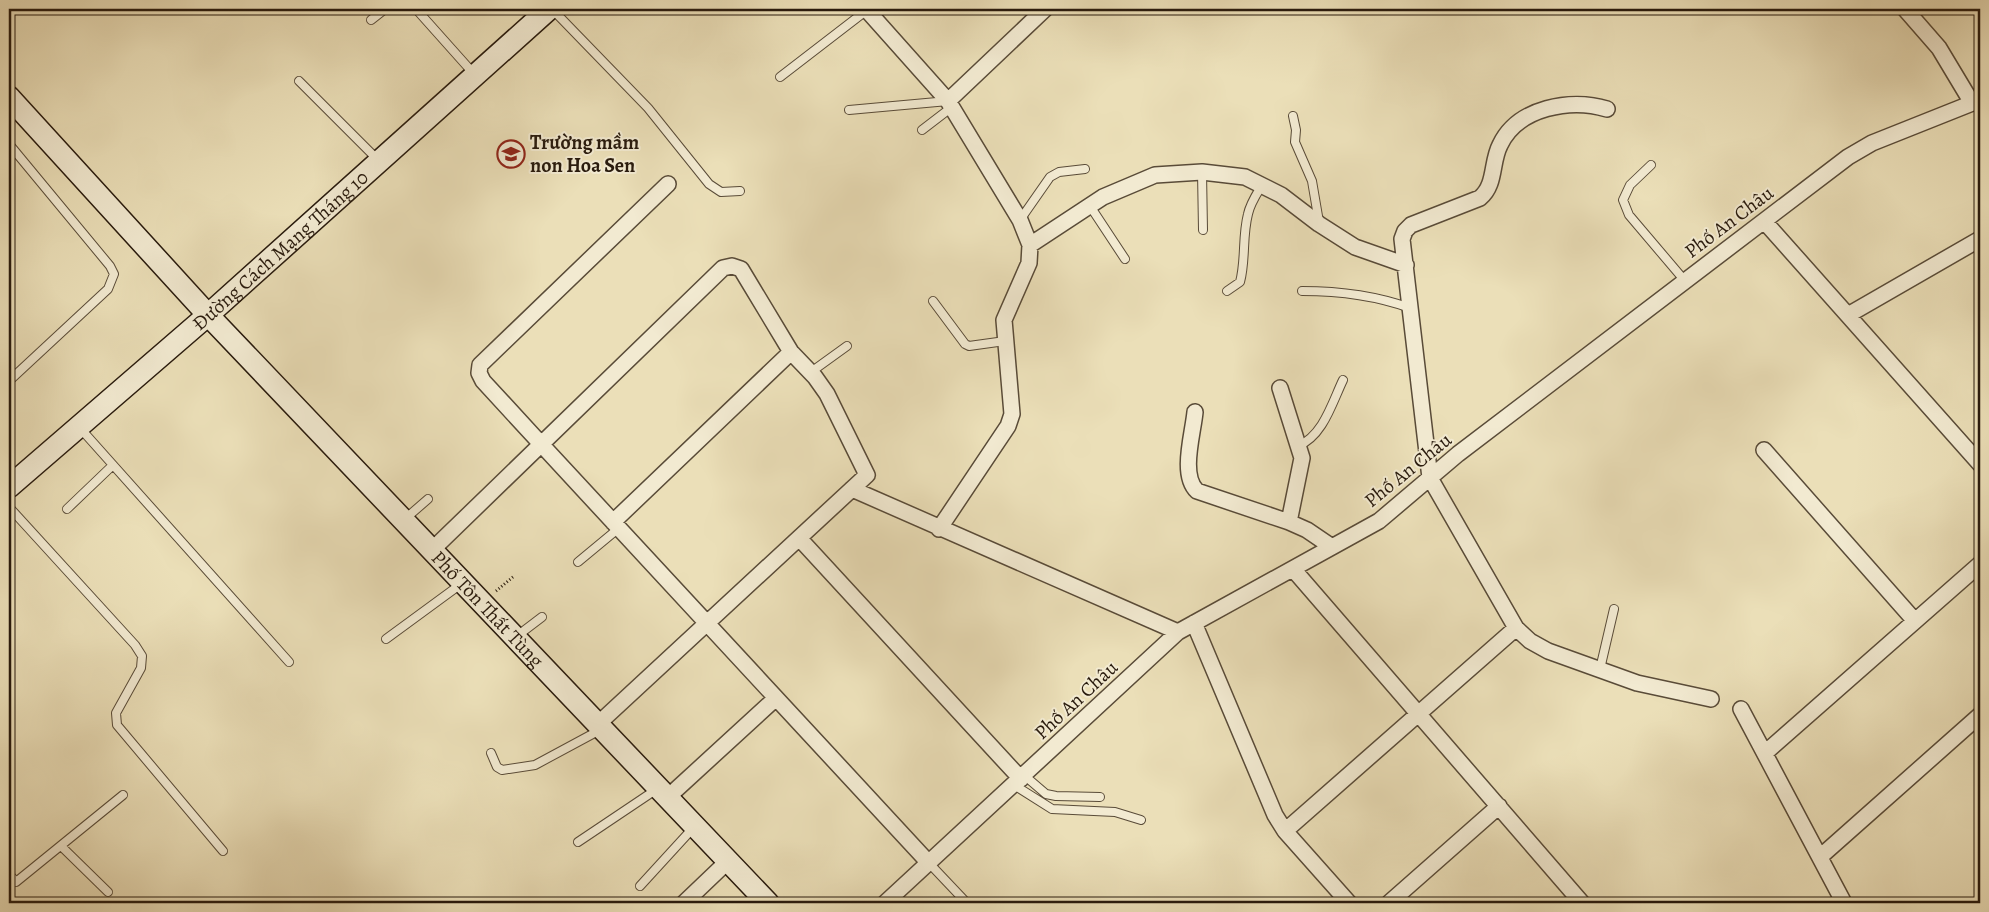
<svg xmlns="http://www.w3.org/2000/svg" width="1989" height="912" font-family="Alegreya,serif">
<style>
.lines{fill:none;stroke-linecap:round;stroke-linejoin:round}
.lane-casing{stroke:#594b38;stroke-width:10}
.street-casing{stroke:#594b38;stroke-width:18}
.secondary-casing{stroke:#281a0d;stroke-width:24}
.path{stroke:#281a0d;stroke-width:3;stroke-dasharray:1 2.5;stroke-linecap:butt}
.lane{stroke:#f2ead1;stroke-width:8}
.street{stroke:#f2ead1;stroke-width:15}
.secondary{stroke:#f2ead1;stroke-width:21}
.labels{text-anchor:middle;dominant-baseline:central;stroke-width:4;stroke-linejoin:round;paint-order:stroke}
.poi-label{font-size:20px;font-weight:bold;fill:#281a0d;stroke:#f2ead1;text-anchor:start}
.street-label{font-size:20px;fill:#281a0d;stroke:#f2ead1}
</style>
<rect width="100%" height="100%" fill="#ebdfb8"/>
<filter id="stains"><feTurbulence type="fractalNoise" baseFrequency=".004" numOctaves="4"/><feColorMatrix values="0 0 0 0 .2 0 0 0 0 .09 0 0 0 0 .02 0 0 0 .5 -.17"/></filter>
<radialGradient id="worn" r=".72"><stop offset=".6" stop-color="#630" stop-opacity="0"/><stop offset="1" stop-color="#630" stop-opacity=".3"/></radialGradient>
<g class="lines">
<g class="lane-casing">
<path id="lane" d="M 416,9 L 474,74
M 552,9 L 648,108 L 709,184 L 721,192 L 740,191
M 371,20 L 385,9
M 780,77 L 867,10
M 299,81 L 379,161
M 849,110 L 948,101
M 1293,116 L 1296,130 L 1295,142 L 1312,181 L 1319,222
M 922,130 L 952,107
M 9,144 L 110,266 L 114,274 L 108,289 L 9,381
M 1651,165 L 1630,185 L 1623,200 L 1629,215 L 1685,281
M 1202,172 L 1203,230
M 1090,206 L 1125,259
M 1020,220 L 1050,177 L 1059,172 L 1085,169
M 1227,291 L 1240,282 C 1246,260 1242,237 1248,214 C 1250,204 1256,195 1262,185
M 1302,291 C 1340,291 1374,295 1410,308
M 933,301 L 965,344 L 969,346 L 1005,341
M 811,372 L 847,346
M 80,428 L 289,662
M 1298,446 C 1323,436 1332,403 1343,380
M 9,507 L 135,645 L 142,656 L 141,668 L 116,713 L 117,725 L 223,851
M 67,509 L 113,465
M 405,519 L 428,499
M 578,562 L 619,528
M 517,636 L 542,617
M 386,639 L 461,584
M 1600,669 L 1614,609
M 491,753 L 497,767 L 502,770 L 535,765 L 600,730
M 1025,776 L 1046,794 L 1056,796 L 1100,797
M 1014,785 L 1052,809 L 1115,812 L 1141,820
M 578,842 L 657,789
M 61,846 L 108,892
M 928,862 L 964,900
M 9,874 L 16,882 L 123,795
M 640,886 L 694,827"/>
</g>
<g class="street-casing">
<path id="street" d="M 866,9 L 948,101 L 1020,220 L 1030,245 L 1029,263 L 1004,320 L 1012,414 L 1008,426 L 939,529
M 1905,9 L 1939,48 L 1972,103
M 948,101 L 1045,9
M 1607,109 C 1571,98 1518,107 1500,145 C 1491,162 1496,185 1480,198 L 1411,225 L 1405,231 L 1402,239 L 1430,478 L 1516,628 L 1530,641 L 1548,651 L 1637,683 L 1711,699
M 668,184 L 480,365 L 479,373 L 483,381 L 541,444 L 928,862
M 1764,221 L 1980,464
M 1030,245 L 1103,197 L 1155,175 L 1202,172 L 1245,177 L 1281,195 L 1319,224 L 1355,247 L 1406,265
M 1848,315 L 1980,239
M 1280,388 L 1302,458 L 1289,522
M 1195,412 C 1193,434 1180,475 1197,491 L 1289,522 L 1307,530 L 1332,547
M 1764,450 L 1915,621
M 852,489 L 1178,632
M 613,522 L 791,352
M 799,538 L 1021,779
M 432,550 L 723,268 L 732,266 L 741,269 L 791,352 L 815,377 L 827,394 L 867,475 L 598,724
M 1293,569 L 1582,903
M 1194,623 L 1275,815 L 1285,831 L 1349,903
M 1741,709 L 1844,903
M 1765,753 L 1980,564
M 668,797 L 776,698
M 1285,831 L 1516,628
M 1820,857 L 1980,715
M 684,903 L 728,861
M 885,903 L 1178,632 L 1379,521 L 1458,454 L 1848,157 L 1872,143 L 1980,100
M 1389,903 L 1499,806"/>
</g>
<g class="secondary-casing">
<g id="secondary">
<path id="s1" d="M 9,97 L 208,315 L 768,903"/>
<path id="s2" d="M 9,487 L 208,315 L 549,9"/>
</g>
</g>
<path class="path" d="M 496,591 L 513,577"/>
<use href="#lane" class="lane"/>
<use href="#street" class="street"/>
<use href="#secondary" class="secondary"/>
</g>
<defs>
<g id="school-ring" transform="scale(1.4375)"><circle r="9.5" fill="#f2ead1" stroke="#8f2418" stroke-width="1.5"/><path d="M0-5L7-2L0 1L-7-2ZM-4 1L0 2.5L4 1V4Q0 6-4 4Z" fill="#8f2418"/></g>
</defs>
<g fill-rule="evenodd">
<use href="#school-ring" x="511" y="154"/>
</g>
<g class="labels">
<g class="poi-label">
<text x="530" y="142">Trường mầm<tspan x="530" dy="23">non Hoa Sen</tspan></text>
</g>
<g class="street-label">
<text transform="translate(1729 222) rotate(-37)">Phố An Châu</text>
<text stroke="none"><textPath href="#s2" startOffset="360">Đường Cách Mạng Tháng 10</textPath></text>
<text transform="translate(1408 470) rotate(-39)">Phố An Châu</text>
<text stroke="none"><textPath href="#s1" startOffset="701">Phố Tôn Thất Tùng</textPath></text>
<text transform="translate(1076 700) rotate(-43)">Phố An Châu</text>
</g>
</g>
<rect width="1989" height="912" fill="none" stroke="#ebdfb8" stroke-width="30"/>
<rect x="10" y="10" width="1969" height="892" fill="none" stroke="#281a0d" stroke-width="2.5"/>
<rect x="15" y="15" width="1959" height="882" fill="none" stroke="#281a0d"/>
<rect width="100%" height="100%" filter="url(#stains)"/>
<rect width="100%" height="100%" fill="url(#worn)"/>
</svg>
